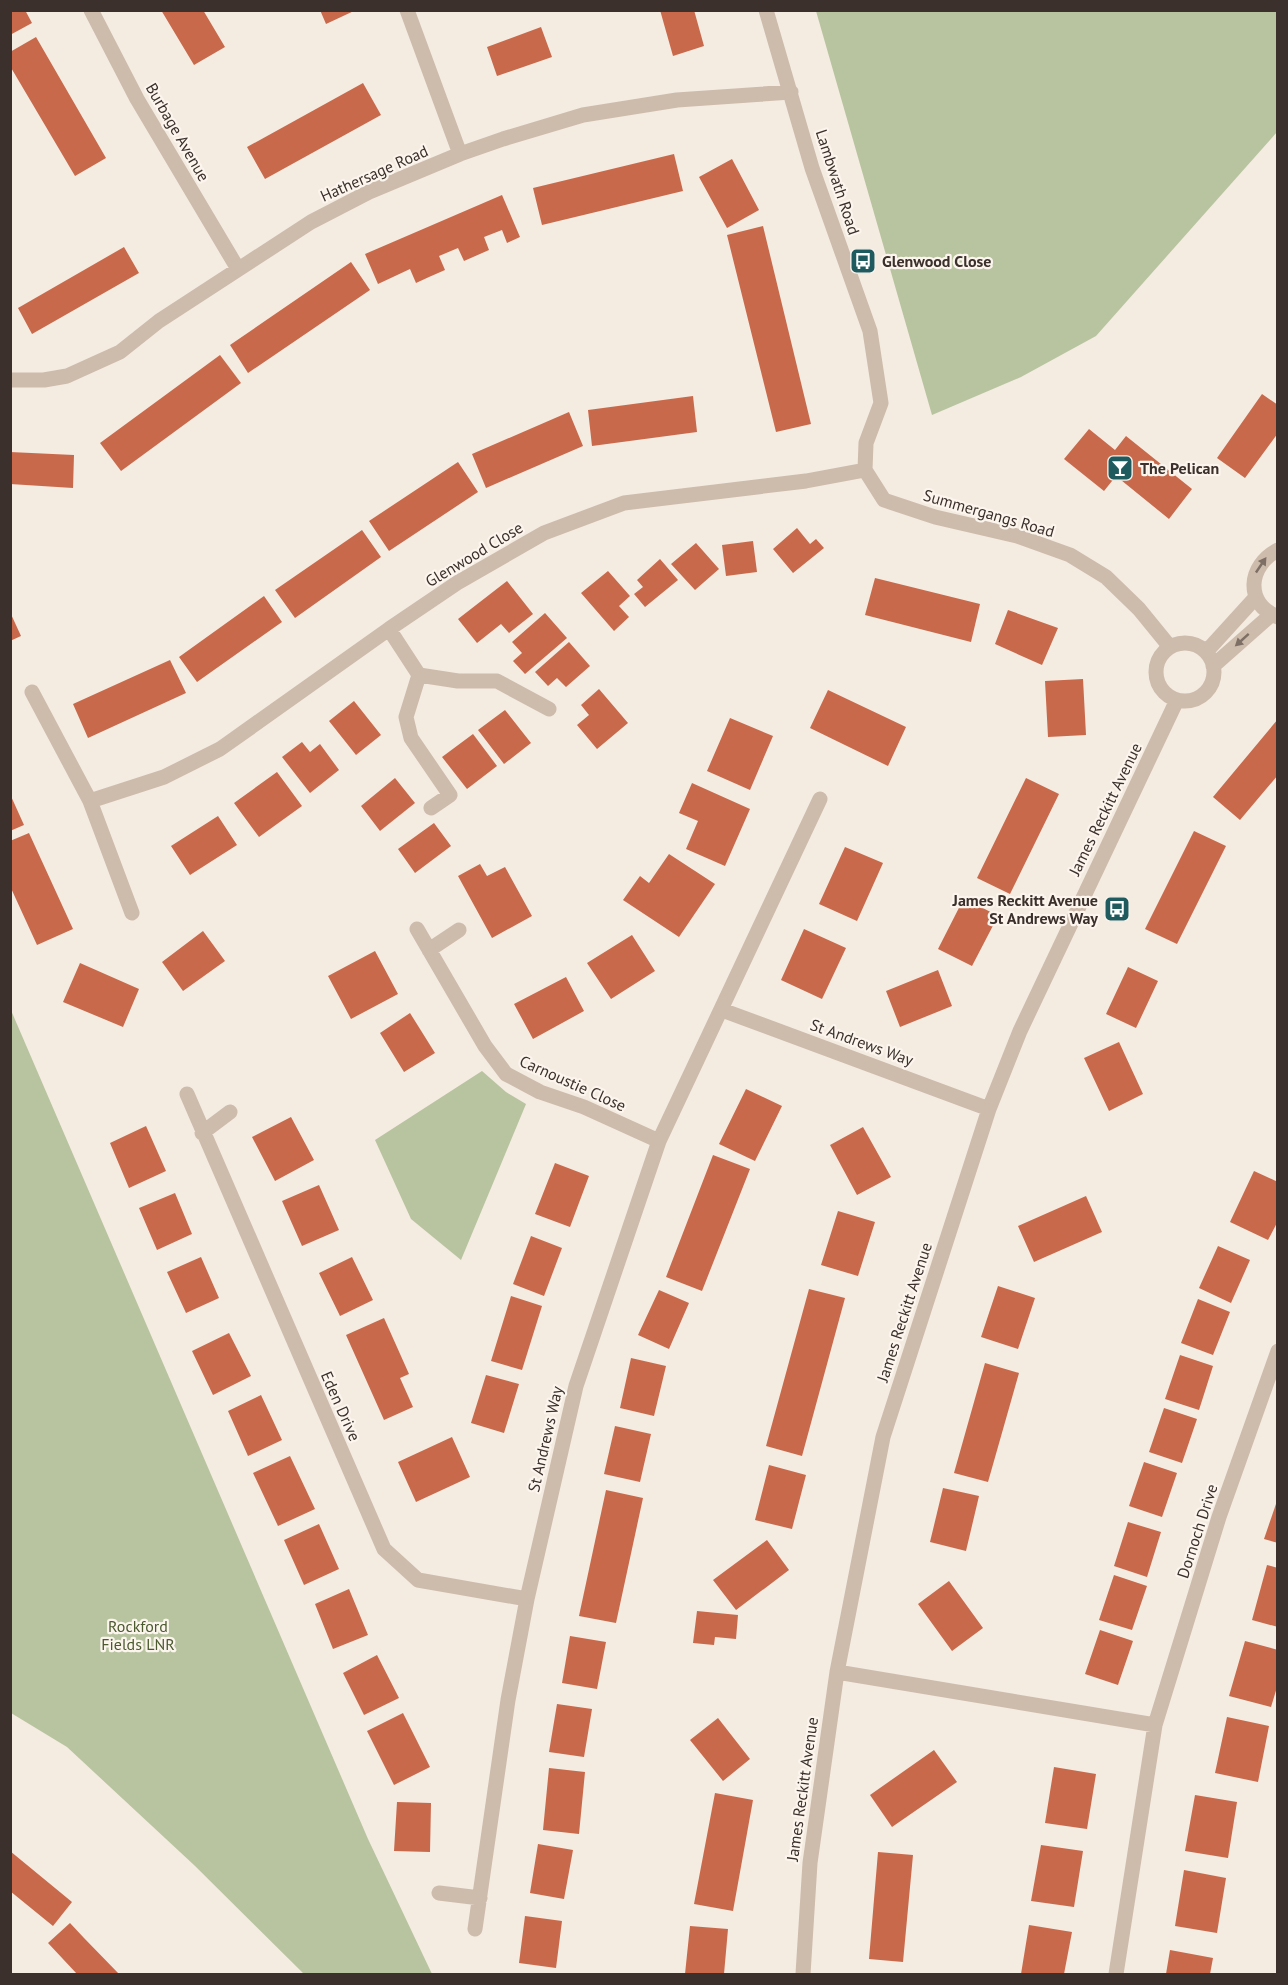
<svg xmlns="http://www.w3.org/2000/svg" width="1288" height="1985" font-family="'PT Sans',sans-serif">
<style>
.green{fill:#b8c4a0}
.building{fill:#c8694b}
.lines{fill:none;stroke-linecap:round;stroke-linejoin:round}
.minor{stroke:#cdbbac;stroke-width:15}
.oneway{fill:#7d6f65}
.labels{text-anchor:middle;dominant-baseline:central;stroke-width:4.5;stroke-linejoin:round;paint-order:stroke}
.street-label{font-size:16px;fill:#3b302b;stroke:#fbf5ee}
.poi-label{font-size:16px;font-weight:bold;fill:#3b302b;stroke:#fbf5ee;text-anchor:start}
.park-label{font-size:16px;fill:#4a5a2e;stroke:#fbf5ee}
</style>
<rect width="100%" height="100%" fill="#f4ebe1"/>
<path class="green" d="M 816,11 L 1277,11 L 1277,132 L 1096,336 L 1021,377 L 932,415 Z
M 10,1008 L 368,1839 L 432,1974 L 304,1974 L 194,1865 L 67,1747 L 11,1713 Z
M 482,1071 L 506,1092 L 526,1104 L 461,1260 L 411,1219 L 375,1140 Z"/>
<path class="building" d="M 10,10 L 25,10 L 32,23 L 10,35 Z
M 161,10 L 203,10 L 225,47 L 194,65 Z
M 320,10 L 356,10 L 326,24 Z
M 660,10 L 694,10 L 704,46 L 673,56 Z
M 541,27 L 552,57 L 497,76 L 487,47 Z
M 36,37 L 106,158 L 75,176 L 10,66 L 10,52 Z
M 363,83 L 381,115 L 265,179 L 247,147 Z
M 674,154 L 683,191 L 542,225 L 533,188 Z
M 732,159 L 759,210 L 727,228 L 699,177 Z
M 502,195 L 520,237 L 507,243 L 502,230 L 484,237 L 489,250 L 464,261 L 458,248 L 439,256 L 445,270 L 429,277 L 416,283 L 410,269 L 378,284 L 365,254 Z
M 763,226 L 811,424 L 776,432 L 727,235 Z
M 124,247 L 139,273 L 32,334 L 18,308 Z
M 351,262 L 370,290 L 248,373 L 230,345 Z
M 220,355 L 241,383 L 121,471 L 100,443 Z
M 1262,394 L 1278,405 L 1278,433 L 1245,478 L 1217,458 Z
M 693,396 L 697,432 L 592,446 L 588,410 Z
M 569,412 L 583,446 L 486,488 L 472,454 Z
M 1089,429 L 1115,450 L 1126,436 L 1192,489 L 1169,519 L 1116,476 L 1104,491 L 1064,459 Z
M 10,452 L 74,455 L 73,488 L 10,484 Z
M 458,462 L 478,492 L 389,551 L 369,521 Z
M 797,528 L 810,544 L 816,539 L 824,548 L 793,573 L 773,549 Z
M 362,530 L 381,557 L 295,618 L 275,590 Z
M 753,541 L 757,572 L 726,576 L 722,545 Z
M 696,543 L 719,569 L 695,590 L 671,564 Z
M 660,559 L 678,580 L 645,607 L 634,594 L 643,587 L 637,580 Z
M 608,571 L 630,596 L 619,606 L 629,617 L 614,631 L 581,593 Z
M 875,578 L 980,604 L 971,642 L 865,615 Z
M 507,581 L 533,614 L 509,633 L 501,624 L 477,643 L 458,619 Z
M 264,596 L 282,622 L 197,682 L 179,657 Z
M 1008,610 L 1058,628 L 1042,665 L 995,644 Z
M 10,612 L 21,636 L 10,641 Z
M 545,613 L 567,638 L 525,674 L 513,661 L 522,653 L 512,642 Z
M 569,642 L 590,666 L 566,687 L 557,678 L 548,686 L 535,672 Z
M 170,660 L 186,693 L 88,738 L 73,704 Z
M 1083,679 L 1086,735 L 1048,737 L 1045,681 Z
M 599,689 L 628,723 L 597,749 L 577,725 L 589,715 L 581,705 Z
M 828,690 L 906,727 L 888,766 L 810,728 Z
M 354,701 L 381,735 L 356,755 L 329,721 Z
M 505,710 L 531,743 L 504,764 L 478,730 Z
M 730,718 L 773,736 L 750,790 L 707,771 Z
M 1278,719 L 1278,775 L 1240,820 L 1213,797 Z
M 473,734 L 497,766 L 467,789 L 442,757 Z
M 302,742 L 310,752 L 320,744 L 339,770 L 310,793 L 282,757 Z
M 277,772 L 302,806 L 259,837 L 234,803 Z
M 395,778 L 415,803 L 380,831 L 361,806 Z
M 1026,778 L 1059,794 L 1010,894 L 977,878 Z
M 692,783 L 750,809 L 725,866 L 686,849 L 698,821 L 679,813 Z
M 10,794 L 24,825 L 10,831 Z
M 218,816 L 237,845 L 190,875 L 171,846 Z
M 434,823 L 451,846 L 415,873 L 398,849 Z
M 1194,831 L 1226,846 L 1177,944 L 1145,929 Z
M 29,833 L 73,929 L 37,945 L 10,886 L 10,841 Z
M 845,847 L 883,863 L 857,921 L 819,904 Z
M 669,854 L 715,884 L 679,937 L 623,900 L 640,876 L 649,883 Z
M 480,864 L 487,876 L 505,867 L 532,916 L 492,938 L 458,876 Z
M 964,898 L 998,916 L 972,966 L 938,949 Z
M 804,929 L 846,948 L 822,999 L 781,980 Z
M 203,931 L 225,961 L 183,991 L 162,962 Z
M 632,935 L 655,971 L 611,999 L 587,963 Z
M 375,951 L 398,994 L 351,1019 L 328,976 Z
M 80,963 L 139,989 L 123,1027 L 63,1002 Z
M 1128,967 L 1158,981 L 1136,1028 L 1106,1014 Z
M 938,970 L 952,1006 L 900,1027 L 886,991 Z
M 566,977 L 584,1011 L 533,1039 L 514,1004 Z
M 410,1013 L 435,1053 L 404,1072 L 380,1033 Z
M 1119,1042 L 1143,1094 L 1109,1111 L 1084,1058 Z
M 746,1089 L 782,1106 L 755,1161 L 719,1144 Z
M 291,1117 L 314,1160 L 275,1181 L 252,1137 Z
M 146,1126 L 166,1171 L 129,1188 L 110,1143 Z
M 863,1127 L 891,1177 L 857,1195 L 830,1145 Z
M 713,1155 L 750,1169 L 702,1291 L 666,1277 Z
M 555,1163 L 589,1176 L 570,1227 L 535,1214 Z
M 1254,1171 L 1278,1182 L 1278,1221 L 1268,1240 L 1230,1222 Z
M 319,1185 L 339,1230 L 302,1246 L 282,1201 Z
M 175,1193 L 192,1234 L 157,1250 L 139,1208 Z
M 1086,1196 L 1102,1232 L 1034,1262 L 1018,1226 Z
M 838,1211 L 875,1222 L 858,1276 L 821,1265 Z
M 531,1236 L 562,1248 L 544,1296 L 513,1284 Z
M 1218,1246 L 1250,1260 L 1231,1303 L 1199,1288 Z
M 201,1257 L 219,1298 L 186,1313 L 167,1272 Z
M 352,1257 L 373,1300 L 340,1316 L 319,1273 Z
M 998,1286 L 1035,1298 L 1018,1349 L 981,1337 Z
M 809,1289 L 845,1298 L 802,1456 L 766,1446 Z
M 659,1290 L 689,1303 L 669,1349 L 638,1335 Z
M 511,1296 L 542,1306 L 522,1370 L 491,1361 Z
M 1198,1299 L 1230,1312 L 1213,1355 L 1181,1343 Z
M 384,1318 L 409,1374 L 400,1378 L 413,1407 L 384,1420 L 346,1335 Z
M 229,1333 L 251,1376 L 213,1395 L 192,1351 Z
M 1180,1355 L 1213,1366 L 1199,1410 L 1165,1399 Z
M 631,1358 L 666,1366 L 654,1416 L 620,1408 Z
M 985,1363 L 1019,1373 L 988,1482 L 954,1473 Z
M 486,1375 L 519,1384 L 504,1433 L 471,1423 Z
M 261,1395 L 282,1440 L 248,1456 L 228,1411 Z
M 1164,1408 L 1197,1419 L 1182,1463 L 1149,1452 Z
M 615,1426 L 651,1434 L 640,1482 L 604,1474 Z
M 452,1437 L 470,1477 L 416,1502 L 398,1462 Z
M 290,1456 L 315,1509 L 278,1526 L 253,1473 Z
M 1144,1462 L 1177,1473 L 1162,1517 L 1129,1506 Z
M 769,1465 L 806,1475 L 792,1529 L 755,1520 Z
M 943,1488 L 979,1496 L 966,1551 L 930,1542 Z
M 606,1490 L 643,1498 L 616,1623 L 579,1616 Z
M 1277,1501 L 1278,1501 L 1278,1543 L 1264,1539 Z
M 1128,1522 L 1161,1532 L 1147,1577 L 1114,1566 Z
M 319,1524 L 339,1569 L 304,1585 L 284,1540 Z
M 767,1540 L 789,1570 L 736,1610 L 713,1580 Z
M 1267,1565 L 1278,1568 L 1278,1627 L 1252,1620 Z
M 1114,1575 L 1147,1586 L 1132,1630 L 1099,1620 Z
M 949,1581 L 983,1628 L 952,1651 L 918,1604 Z
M 349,1589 L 368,1635 L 333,1649 L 315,1604 Z
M 697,1611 L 738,1615 L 736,1639 L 715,1637 L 714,1645 L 693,1643 Z
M 1100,1630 L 1133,1641 L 1118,1685 L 1085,1674 Z
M 570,1636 L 606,1642 L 597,1689 L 562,1683 Z
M 1245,1641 L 1278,1650 L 1278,1684 L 1271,1707 L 1229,1696 Z
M 377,1655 L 399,1698 L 364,1715 L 343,1673 Z
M 557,1704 L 592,1709 L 584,1757 L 549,1752 Z
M 403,1713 L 430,1767 L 394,1785 L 367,1731 Z
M 1227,1717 L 1269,1726 L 1258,1782 L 1215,1773 Z
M 718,1718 L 750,1759 L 723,1781 L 690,1740 Z
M 934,1750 L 957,1782 L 892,1827 L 870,1795 Z
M 1054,1767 L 1096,1774 L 1087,1829 L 1045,1823 Z
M 549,1768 L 585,1772 L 579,1834 L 543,1830 Z
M 715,1793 L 753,1800 L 733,1911 L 694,1904 Z
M 1195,1795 L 1237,1802 L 1228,1858 L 1185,1851 Z
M 397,1802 L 431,1803 L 430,1852 L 394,1851 Z
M 538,1844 L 573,1850 L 564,1899 L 530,1893 Z
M 1041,1845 L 1083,1851 L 1074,1907 L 1031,1901 Z
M 10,1851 L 72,1902 L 53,1926 L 10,1891 Z
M 878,1852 L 913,1855 L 903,1962 L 869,1959 Z
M 1184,1870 L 1226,1878 L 1217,1933 L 1175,1926 Z
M 525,1916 L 562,1921 L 556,1968 L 519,1963 Z
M 70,1923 L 84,1938 L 119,1974 L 77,1974 L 48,1943 Z
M 1029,1925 L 1072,1932 L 1064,1974 L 1021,1974 Z
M 690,1926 L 728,1929 L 724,1974 L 685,1974 Z
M 1170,1950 L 1213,1958 L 1210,1974 L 1166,1974 Z"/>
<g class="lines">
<path class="minor" d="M 91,10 L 137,99 L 238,269
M 407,10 L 460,154
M 766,10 L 812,168 L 870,331 L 881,403 L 866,443 L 865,470
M 10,380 L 44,380 L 67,376 L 120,352 L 159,321 L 311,222 L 369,192 L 460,154 L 503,139 L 583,115 L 677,100 L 791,92
M 865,470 L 884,500 L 935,517 L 1017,536 L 1070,555 L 1106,577 L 1139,609 L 1170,647
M 1278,550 C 1248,565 1244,604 1278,617
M 389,629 L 419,675
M1156 672a29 29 0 1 1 58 0a29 29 0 1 1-58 0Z
M 1206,652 L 1256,597
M 1213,666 L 1271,615
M 32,692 L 90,801 L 132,913
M 90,801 L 164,777 L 220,749 L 389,629 L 457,583 L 544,533 L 624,503 L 806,481 L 865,470
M 431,808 L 450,795 L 411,738 L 406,717 L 419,675 L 458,681 L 497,681 L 549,709
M 417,929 L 485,1046 L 506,1074 L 540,1092 L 584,1107 L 659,1141
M 429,950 L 459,930
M 722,1010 L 989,1109
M 187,1094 L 384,1549 L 418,1580 L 527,1599
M 202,1133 L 230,1112
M 837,1672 L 1155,1725
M 439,1893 L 480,1898
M 475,1929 L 508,1700 L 527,1599 L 576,1386 L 659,1141 L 820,799
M 803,1974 L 810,1863 L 837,1672 L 883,1437 L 989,1109 L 1020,1031 L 1177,700
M 1116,1974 L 1155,1725 L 1219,1517 L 1278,1351"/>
</g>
<defs><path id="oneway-solid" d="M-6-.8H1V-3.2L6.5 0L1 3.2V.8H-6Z" transform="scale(1.5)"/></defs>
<g class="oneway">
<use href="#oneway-solid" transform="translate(1261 565) rotate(-56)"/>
<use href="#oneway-solid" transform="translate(1242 640) rotate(138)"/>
</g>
<defs>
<g id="bus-square" transform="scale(1.35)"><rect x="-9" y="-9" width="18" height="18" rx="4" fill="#1f5a5e" stroke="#fbf5ee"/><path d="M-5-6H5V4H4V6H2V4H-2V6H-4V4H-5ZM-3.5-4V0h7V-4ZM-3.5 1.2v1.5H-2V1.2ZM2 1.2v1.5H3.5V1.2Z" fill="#fff"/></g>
<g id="bar-square" transform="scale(1.35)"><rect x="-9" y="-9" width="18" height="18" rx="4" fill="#1f5a5e" stroke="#fbf5ee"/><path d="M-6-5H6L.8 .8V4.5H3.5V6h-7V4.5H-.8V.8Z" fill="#fff"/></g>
</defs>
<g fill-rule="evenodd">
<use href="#bus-square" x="863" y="261"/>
<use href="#bar-square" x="1120" y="468"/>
<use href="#bus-square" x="1117" y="909"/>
</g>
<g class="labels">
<g class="street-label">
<text transform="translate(178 132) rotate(60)">Burbage Avenue</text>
<text transform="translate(374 173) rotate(-24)">Hathersage Road</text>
<text transform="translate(838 182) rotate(72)">Lambwath Road</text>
<text transform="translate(989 513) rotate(16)">Summergangs Road</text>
<text transform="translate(474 554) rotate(-31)">Glenwood Close</text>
<text transform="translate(1105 809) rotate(-64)">James Reckitt Avenue</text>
<text transform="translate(862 1042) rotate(20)">St Andrews Way</text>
<text transform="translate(573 1083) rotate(24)">Carnoustie Close</text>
<text transform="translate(904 1312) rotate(-72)">James Reckitt Avenue</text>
<text transform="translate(341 1406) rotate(66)">Eden Drive</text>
<text transform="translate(545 1439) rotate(-77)">St Andrews Way</text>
<text transform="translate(1197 1531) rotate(-72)">Dornoch Drive</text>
<text transform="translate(802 1789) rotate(-82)">James Reckitt Avenue</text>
</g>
<g class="poi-label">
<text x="882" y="261">Glenwood Close</text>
<text x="1140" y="468">The Pelican</text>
<text x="1098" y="900" text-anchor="end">James Reckitt Avenue<tspan x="1098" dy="18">St Andrews Way</tspan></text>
</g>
<g class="park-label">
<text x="138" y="1626">Rockford<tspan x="138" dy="18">Fields LNR</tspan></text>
</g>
</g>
<rect width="1288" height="1985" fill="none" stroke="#3b302b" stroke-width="24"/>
</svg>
